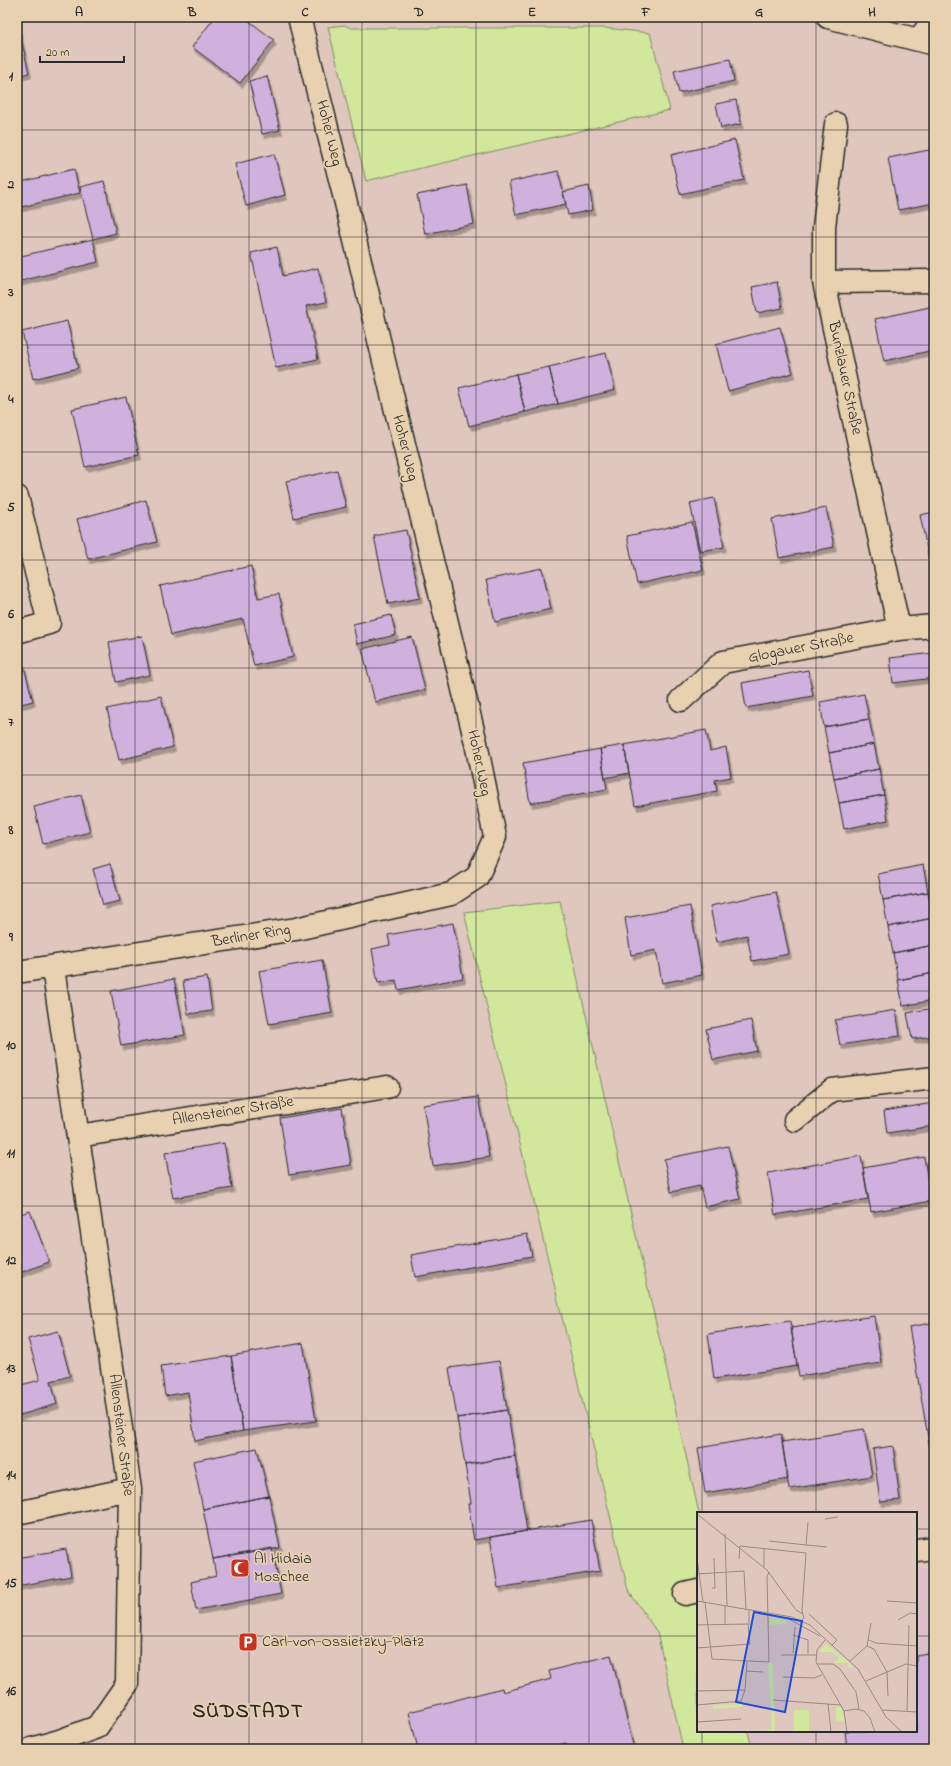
<svg xmlns="http://www.w3.org/2000/svg" width="951" height="1766" font-family="'Indie Flower',sans-serif">
<style>
.built{fill:#dbc0c8}
.green{fill:#d0e79c;stroke:#7e8964}
.building{fill:#d0b1de;stroke:#2b2b2b;filter:url(#shadow)}
.lines{fill:none;stroke-linecap:round;stroke-linejoin:round}
.street-casing{stroke:#2b2b2b;stroke-width:25}
.secondary-casing{stroke:#2b2b2b;stroke-width:25}
.street{stroke:#e7d1b0;stroke-width:22}
.secondary{stroke:#e7d1b0;stroke-width:22}
.grid{fill:none;stroke:#2b2b2b;stroke-width:1;stroke-opacity:0.55}
.labels{text-anchor:middle;dominant-baseline:central;stroke-width:3.5;stroke-linejoin:round;paint-order:stroke}
.street-label{font-size:16px;fill:#2b2b2b;stroke:#e7d1b0}
.poi-label{font-size:16px;fill:#2b2b2b;stroke:#e7d1b0;text-anchor:start}
.district-label{font-size:20px;font-weight:bold;letter-spacing:1px;fill:#2b2b2b;stroke:#e7d1b0}
.inset-road{fill:none;stroke:#988983;stroke-width:1}
.view{fill:#1d4ed8;fill-opacity:0.15;stroke:#1d4ed8;stroke-width:2}
.inset-edge{fill:none;stroke:#2b2b2b;stroke-width:2}
.neatline{fill:none;stroke:#2b2b2b;stroke-width:1.5}
.grid-label{font-size:13px;text-anchor:middle;font-weight:bold;fill:#2b2b2b}
</style>
<defs>
<filter id="shadow"><feDropShadow dx="2.5" dy="4.5" stdDeviation="0" flood-color="#0004"/></filter>
</defs>
<rect width="100%" height="100%" fill="#e0c7be"/>
<filter id="ink" filterUnits="userSpaceOnUse"><feTurbulence type="fractalNoise" baseFrequency=".025" numOctaves="2"/><feDisplacementMap in="SourceGraphic" scale="8" xChannelSelector="R" yChannelSelector="G"/><feConvolveMatrix kernelMatrix="1 2 1 2 8 2 1 2 1" color-interpolation-filters="sRGB"/></filter>
<g filter="url(#ink)">
<path class="built" d="M 934,1566 L 934,1749 L 752,1749 L 748,1731 L 916,1731 L 916,1569 Z"/>
<path class="green" d="M 344,25 L 351,28 L 605,28 L 650,33 L 670,110 L 366,181 L 328,27 Z
M 560,901 L 699,1513 L 698,1731 L 748,1731 L 752,1749 L 683,1749 L 657,1632 L 628,1590 L 464,912 Z"/>
<path class="building" d="M 215,17 L 244,17 L 274,40 L 240,83 L 192,47 Z
M 17,21 L 29,73 L 17,76 Z
M 730,59 L 734,81 L 679,93 L 674,71 Z
M 267,76 L 280,130 L 262,134 L 249,81 Z
M 736,100 L 741,124 L 721,128 L 716,104 Z
M 735,140 L 744,180 L 680,194 L 671,155 Z
M 934,149 L 934,203 L 898,210 L 888,158 Z
M 274,154 L 285,195 L 246,206 L 235,164 Z
M 74,169 L 80,193 L 17,208 L 17,183 Z
M 558,171 L 566,204 L 516,215 L 509,182 Z
M 104,181 L 116,233 L 93,239 L 80,187 Z
M 467,185 L 474,224 L 425,234 L 417,195 Z
M 589,186 L 593,210 L 568,215 L 563,192 Z
M 93,239 L 98,262 L 17,282 L 17,257 Z
M 277,247 L 283,276 L 318,268 L 326,302 L 306,306 L 318,359 L 276,368 L 251,253 Z
M 777,282 L 782,308 L 757,313 L 752,287 Z
M 934,306 L 934,350 L 884,361 L 875,319 Z
M 67,321 L 78,368 L 33,379 L 22,332 Z
M 780,327 L 793,373 L 728,391 L 716,344 Z
M 606,353 L 615,390 L 558,404 L 549,367 Z
M 549,367 L 558,404 L 525,412 L 516,374 Z
M 516,374 L 525,412 L 469,426 L 459,388 Z
M 126,397 L 139,455 L 85,467 L 72,409 Z
M 337,470 L 346,507 L 294,518 L 286,481 Z
M 714,498 L 724,547 L 700,551 L 690,503 Z
M 146,500 L 157,542 L 88,559 L 77,519 Z
M 826,508 L 834,547 L 779,558 L 772,519 Z
M 934,512 L 934,558 L 929,559 L 920,515 Z
M 692,522 L 703,570 L 637,584 L 627,536 Z
M 406,530 L 420,598 L 388,604 L 374,536 Z
M 251,566 L 258,598 L 279,594 L 293,657 L 254,666 L 243,619 L 171,635 L 160,586 Z
M 542,568 L 551,609 L 495,622 L 486,580 Z
M 391,615 L 396,635 L 357,644 L 353,624 Z
M 142,636 L 150,675 L 116,682 L 109,642 Z
M 412,637 L 425,690 L 375,702 L 362,649 Z
M 934,653 L 934,678 L 893,683 L 890,658 Z
M 23,663 L 33,701 L 17,705 L 17,665 Z
M 808,670 L 813,696 L 746,708 L 742,683 Z
M 864,694 L 869,719 L 824,727 L 820,702 Z
M 161,696 L 173,747 L 119,760 L 107,709 Z
M 869,719 L 874,744 L 829,753 L 824,727 Z
M 706,730 L 710,751 L 726,747 L 731,777 L 715,780 L 717,791 L 635,806 L 624,745 Z
M 874,744 L 879,769 L 834,778 L 829,753 Z
M 624,745 L 629,773 L 605,778 L 600,749 Z
M 600,749 L 607,789 L 530,803 L 523,763 Z
M 879,769 L 884,795 L 839,803 L 834,778 Z
M 81,795 L 90,832 L 43,844 L 34,807 Z
M 884,795 L 888,820 L 844,829 L 839,803 Z
M 110,864 L 120,901 L 103,905 L 93,869 Z
M 923,865 L 928,892 L 883,900 L 878,874 Z
M 776,892 L 789,954 L 752,961 L 747,935 L 717,942 L 710,906 Z
M 928,892 L 933,918 L 888,927 L 883,900 Z
M 690,906 L 702,975 L 662,983 L 656,950 L 631,955 L 625,918 Z
M 933,918 L 934,945 L 893,953 L 888,927 Z
M 453,923 L 463,978 L 398,990 L 396,980 L 378,983 L 372,949 L 390,945 L 388,935 Z
M 934,945 L 934,973 L 898,980 L 893,953 Z
M 322,960 L 332,1013 L 269,1024 L 259,971 Z
M 934,973 L 934,1000 L 903,1006 L 898,980 Z
M 207,977 L 212,1011 L 188,1014 L 183,981 Z
M 174,979 L 185,1035 L 121,1046 L 111,991 Z
M 934,1008 L 934,1036 L 912,1039 L 907,1013 Z
M 896,1010 L 900,1036 L 840,1045 L 835,1020 Z
M 751,1020 L 757,1051 L 713,1060 L 706,1029 Z
M 478,1097 L 489,1157 L 433,1166 L 423,1105 Z
M 933,1103 L 934,1126 L 887,1133 L 884,1111 Z
M 342,1108 L 351,1165 L 289,1175 L 280,1118 Z
M 224,1143 L 232,1188 L 173,1198 L 165,1153 Z
M 728,1146 L 740,1199 L 705,1207 L 700,1186 L 671,1192 L 664,1159 Z
M 861,1156 L 868,1199 L 775,1215 L 768,1173 Z
M 924,1157 L 931,1201 L 871,1212 L 863,1168 Z
M 30,1211 L 49,1262 L 17,1274 L 17,1215 Z
M 527,1234 L 532,1256 L 415,1277 L 411,1255 Z
M 874,1316 L 881,1363 L 799,1376 L 791,1328 Z
M 790,1321 L 797,1366 L 714,1379 L 708,1334 Z
M 931,1323 L 934,1341 L 934,1472 L 909,1327 Z
M 58,1331 L 70,1376 L 51,1381 L 57,1404 L 17,1416 L 17,1386 L 40,1380 L 28,1339 Z
M 303,1343 L 316,1421 L 243,1431 L 231,1356 Z
M 231,1356 L 243,1431 L 195,1441 L 188,1392 L 165,1396 L 161,1366 Z
M 499,1361 L 507,1410 L 457,1418 L 449,1368 Z
M 507,1410 L 515,1456 L 465,1465 L 457,1418 Z
M 864,1429 L 872,1476 L 789,1489 L 782,1442 Z
M 781,1434 L 788,1479 L 705,1493 L 698,1448 Z
M 893,1446 L 900,1500 L 880,1502 L 873,1449 Z
M 257,1448 L 269,1496 L 203,1509 L 193,1461 Z
M 515,1456 L 527,1531 L 474,1540 L 468,1504 L 471,1503 L 465,1465 Z
M 269,1496 L 280,1548 L 213,1559 L 203,1509 Z
M 591,1520 L 600,1571 L 498,1588 L 490,1537 Z
M 272,1548 L 281,1594 L 196,1610 L 191,1582 L 216,1576 L 213,1559 Z
M 66,1549 L 71,1576 L 17,1586 L 17,1558 Z
M 934,1652 L 934,1749 L 847,1749 L 845,1731 L 916,1731 L 916,1655 Z
M 611,1655 L 634,1749 L 568,1749 L 566,1743 L 543,1749 L 418,1749 L 409,1712 L 502,1688 L 503,1692 L 551,1679 L 549,1671 Z"/>
<g class="lines">
<g class="street-casing">
<path id="street" d="M 836,124 L 824,227 L 824,282 L 899,629
M 824,282 L 934,281
M 17,497 L 49,623 L 17,632
M 681,700 L 723,662 L 899,629 L 934,626
M 17,972 L 296,929 L 451,894 L 477,877 L 495,837 L 476,743 L 345,199 L 299,17
M 795,1120 L 832,1090 L 934,1078
M 78,1136 L 387,1087
M 17,1513 L 130,1489
M 916,1550 L 934,1548
M 685,1594 L 698,1591
M 31,1749 L 59,1741 L 97,1727 L 127,1684 L 130,1489 L 53,968"/>
</g>
<g class="secondary-casing">
<path id="secondary" d="M 828,17 L 934,44
M 919,39 L 934,19"/>
</g>
<use href="#street" class="street"/>
<use href="#secondary" class="secondary"/>
</g>
</g>
<path class="grid" d="M 135,17 L 135,1749M 249,17 L 249,1749M 362,17 L 362,1749M 476,17 L 476,1749M 589,17 L 589,1749M 702,17 L 702,1513M 816,17 L 816,1513M 17,130 L 934,130M 17,237 L 934,237M 17,345 L 934,345M 17,452 L 934,452M 17,560 L 934,560M 17,668 L 934,668M 17,775 L 934,775M 17,883 L 934,883M 17,991 L 934,991M 17,1098 L 934,1098M 17,1206 L 934,1206M 17,1314 L 934,1314M 17,1421 L 934,1421M 17,1529 L 698,1529M 916,1529 L 934,1529M 17,1636 L 698,1636M 916,1636 L 934,1636M 702,1731 L 702,1749M 816,1731 L 816,1749"/>
<defs>
<g id="mosque-square" transform="scale(1)"><rect x="-9" y="-9" width="18" height="18" rx="4" fill="#c8321e" stroke="#e7d1b0"/><path d="M3.5-4.9A6 6 0 1 0 3.5 4.9A5 5 0 1 1 3.5-4.9Z" fill="#fff"/></g>
<g id="parking-square" transform="scale(1)"><rect x="-9" y="-9" width="18" height="18" rx="4" fill="#c8321e" stroke="#e7d1b0"/><path d="M-3.5-5.5H1a3.5 3.5 0 0 1 0 7H-1V5.5H-3.5ZM-1-3.4V-.6H.8a1.4 1.4 0 0 0 0-2.8Z" fill="#fff"/></g>
</defs>
<g fill-rule="evenodd">
<use href="#mosque-square" x="240" y="1568"/>
<use href="#parking-square" x="248" y="1642"/>
</g>
<g class="labels">
<g class="street-label">
<text transform="translate(329 133) rotate(76)">Hoher Weg</text>
<text transform="translate(845 378) rotate(78)">Bunzlauer Straße</text>
<text transform="translate(405 448) rotate(76)">Hoher Weg</text>
<text transform="translate(801 648) rotate(-11)">Glogauer Straße</text>
<text transform="translate(479 763) rotate(78)">Hoher Weg</text>
<text transform="translate(251 936) rotate(-9)">Berliner Ring</text>
<text transform="translate(233 1111) rotate(-9)">Allensteiner Straße</text>
<text transform="translate(121 1435) rotate(83)">Allensteiner Straße</text>
</g>
<g class="poi-label">
<text x="254" y="1559">Al Hidaia<tspan x="254" dy="18">Moschee</tspan></text>
<text x="262" y="1642">Carl-von-Ossietzky-Platz</text>
</g>
<g class="district-label">
<text x="248" y="1712">SÜDSTADT</text>
</g>
</g>
<g transform="translate(697 1512)">
<rect width="220" height="220" fill="#e0c7be"/>
<path d="M 73,105 L 89,108 L 90,112 L 73,113 ZM 129,132 L 152,150 L 156,155 L 151,156 L 151,151 L 137,151 L 143,146 L 135,140 L 123,140 L 122,150 L 123,138 ZM 71,151 L 76,152 L 78,220 L 63,220 L 75,217 ZM 45,192 L 44,195 L 16,197 L 16,193 ZM 139,194 L 144,195 L 148,209 L 139,209 ZM 97,198 L 112,198 L 112,220 L 97,220 Z" fill="#d0e79c"/>
<path class="inset-road" d="M 0,2 L 70,58 L 99,98 L 106,102M 128,7 L 141,5M 111,10 L 109,33 L 130,35M 28,22 L 30,94M 72,29 L 109,33M 43,34 L 109,41 L 105,99 L 107,106 L 103,111M 0,46 L 6,90M 42,47 L 43,34M 67,55 L 67,36M 0,62 L 47,59 L 49,98M 15,76 L 18,76 L 17,46M 0,89 L 95,105 L 113,113 L 161,157 L 189,205 L 205,220M 190,89 L 220,91M 8,90 L 15,147 L 72,150 L 70,65 L 72,60M 28,94 L 28,113M 112,102 L 140,128 L 135,133M 90,106 L 123,124M 201,108 L 213,101 L 220,102M 0,113 L 51,112 L 53,132 L 0,136M 52,113 L 52,98M 96,123 L 111,128 L 111,142M 128,128 L 120,138 L 119,150 L 147,199 L 150,220M 172,128 L 179,131 L 220,134M 170,134 L 177,137 L 190,160 L 191,184M 96,141 L 98,115M 84,143 L 119,143M 153,149 L 170,134 L 174,111M 120,152 L 136,152 L 143,157 L 159,180 L 162,197M 49,159 L 66,160M 86,165 L 117,166 L 125,163M 169,169 L 209,152 L 220,154M 0,179 L 48,178M 76,188 L 144,193M 131,192 L 134,220M 0,193 L 44,189 L 48,178 L 50,150M 185,198 L 220,200M 147,199 L 159,197 L 167,199 L 173,206 L 178,220M 210,199 L 212,113M 0,210 L 44,207"/>
<path class="view" d="M 57,100 L 105,109 L 88,200 L 39,190 Z"/>
<rect width="220" height="220" class="inset-edge"/>
</g>
<rect width="951" height="1766" fill="none" stroke="#e7d1b0" stroke-width="44"/>
<path d="M40 56v6h84v-6" fill="none" stroke="#2b2b2b" stroke-width="2"/>
<text x="46" y="56" font-size="12" fill="#2b2b2b" stroke="#e7d1b0" stroke-width="3" paint-order="stroke">20 m</text>
<rect x="22" y="22" width="907" height="1722" class="neatline"/>
<g class="grid-label">
<text x="79" y="16">A</text>
<text x="192" y="16">B</text>
<text x="305" y="16">C</text>
<text x="419" y="16">D</text>
<text x="532" y="16">E</text>
<text x="646" y="16">F</text>
<text x="759" y="16">G</text>
<text x="872" y="16">H</text>
<text x="11" y="80">1</text>
<text x="11" y="188">2</text>
<text x="11" y="296">3</text>
<text x="11" y="403">4</text>
<text x="11" y="511">5</text>
<text x="11" y="618">6</text>
<text x="11" y="726">7</text>
<text x="11" y="834">8</text>
<text x="11" y="941">9</text>
<text x="11" y="1049">10</text>
<text x="11" y="1157">11</text>
<text x="11" y="1264">12</text>
<text x="11" y="1372">13</text>
<text x="11" y="1479">14</text>
<text x="11" y="1587">15</text>
<text x="11" y="1695">16</text>
</g>
</svg>
